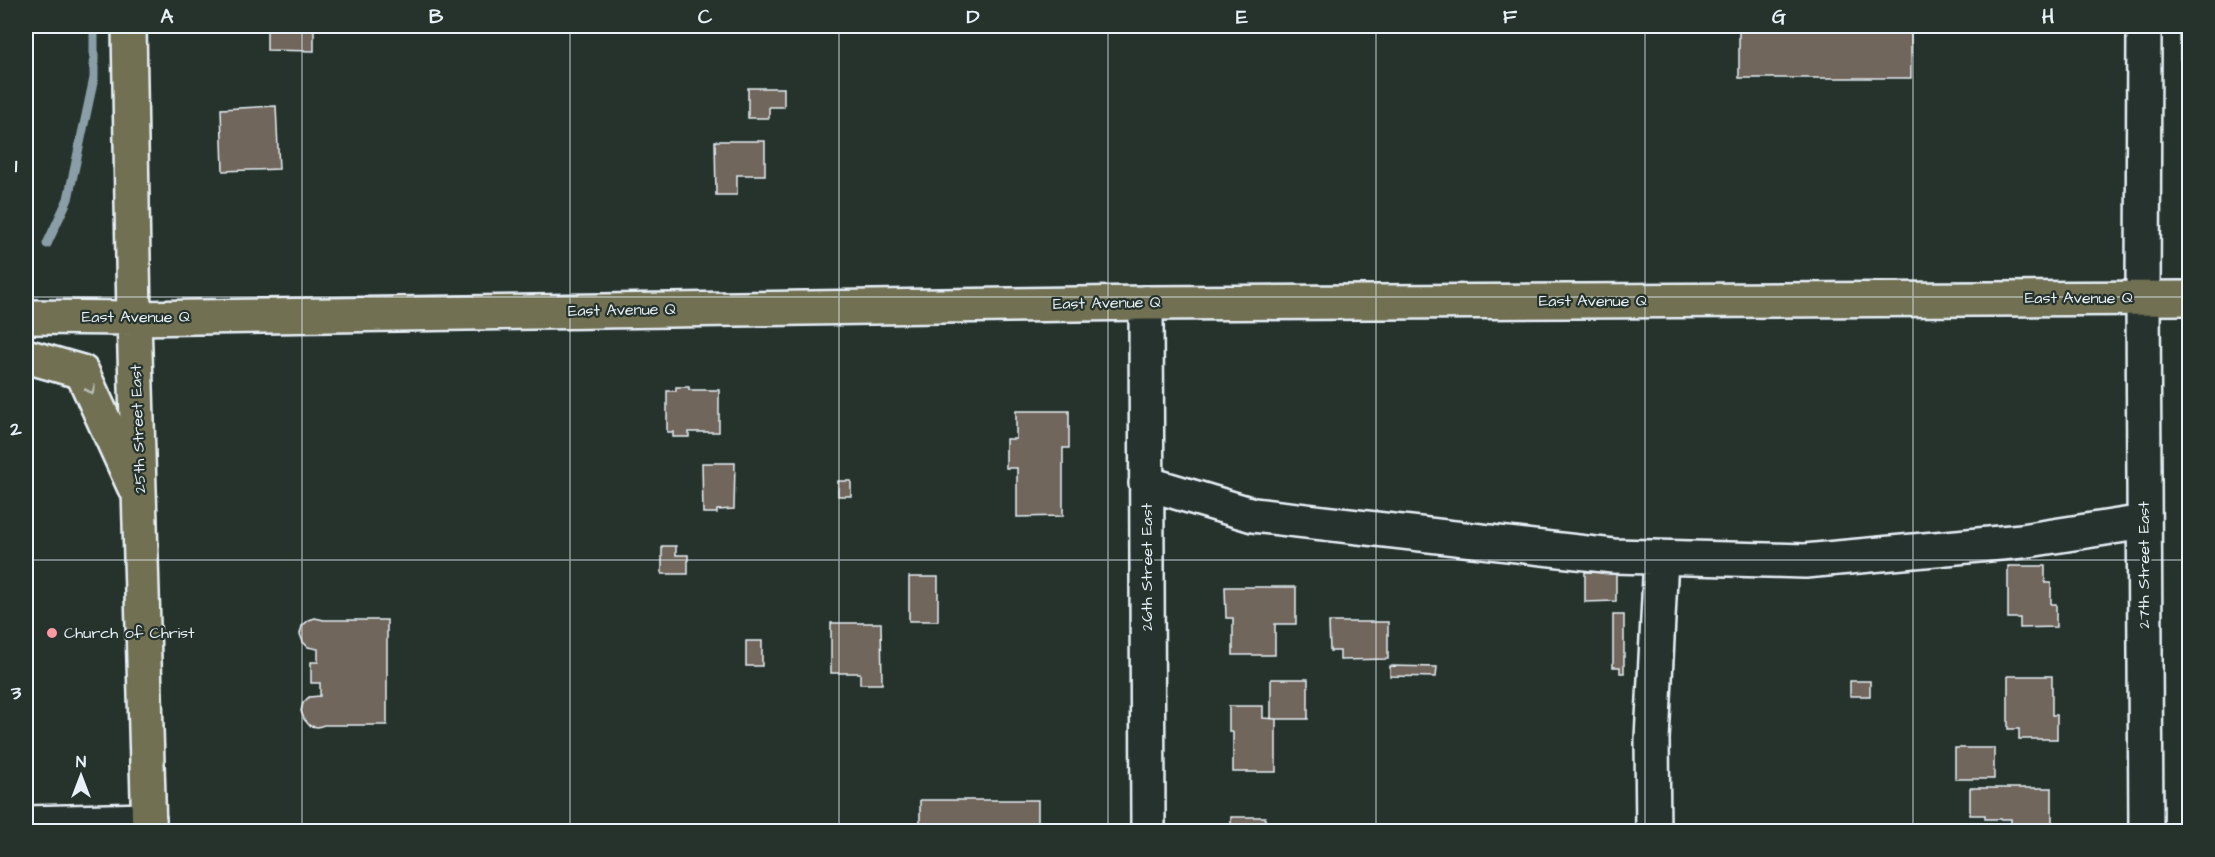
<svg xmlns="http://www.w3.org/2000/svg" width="2215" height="857" font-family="'Architects Daughter',sans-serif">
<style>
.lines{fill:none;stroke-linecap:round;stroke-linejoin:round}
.stream{stroke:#8a9ea7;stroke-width:9}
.building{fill:#71665b;stroke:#e8f1f8;stroke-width:1.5}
.minor-casing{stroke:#e8f1f8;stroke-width:38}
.major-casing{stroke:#e8f1f8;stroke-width:38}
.minor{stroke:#26332d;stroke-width:33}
.major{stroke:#716f52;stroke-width:33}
.oneway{stroke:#b8bdb6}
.grid{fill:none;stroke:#e8f1f8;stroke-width:1.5;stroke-opacity:0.55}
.poi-dot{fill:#ff9aa2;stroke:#26332d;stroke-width:2}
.labels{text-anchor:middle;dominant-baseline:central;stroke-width:4.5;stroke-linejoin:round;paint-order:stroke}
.street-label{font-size:16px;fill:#e8f1f8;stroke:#26332d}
.poi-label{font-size:16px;fill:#e8f1f8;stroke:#26332d;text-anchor:start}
.neatline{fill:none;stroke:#e8f1f8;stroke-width:2}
.grid-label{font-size:20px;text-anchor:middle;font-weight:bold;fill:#e8f1f8}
</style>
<rect width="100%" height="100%" fill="#26332d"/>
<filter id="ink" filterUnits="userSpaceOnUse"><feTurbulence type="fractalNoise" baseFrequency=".0167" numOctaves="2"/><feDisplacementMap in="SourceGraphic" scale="12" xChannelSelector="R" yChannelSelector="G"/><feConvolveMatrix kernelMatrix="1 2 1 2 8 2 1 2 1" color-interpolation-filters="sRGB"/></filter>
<g filter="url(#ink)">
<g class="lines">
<path class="stream" d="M 47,244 L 68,199 L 94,78 L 94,26"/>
</g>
<path class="building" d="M 267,26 L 314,26 L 314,51 L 267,50 Z
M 1739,26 L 1911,26 L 1911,78 L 1739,78 Z
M 2180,26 L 2190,26 L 2190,70 L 2187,70 L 2186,59 L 2180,59 Z
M 748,88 L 784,88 L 784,107 L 769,107 L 769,118 L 748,118 Z
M 276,106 L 279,169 L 223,171 L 221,109 Z
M 715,141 L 765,141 L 765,175 L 737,175 L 737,195 L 716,195 Z
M 676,387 L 689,387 L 689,390 L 719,390 L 719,432 L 689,432 L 689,437 L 673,437 L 673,432 L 667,432 L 667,391 L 676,391 Z
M 1016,411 L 1069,411 L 1069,448 L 1063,448 L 1063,516 L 1017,517 L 1017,468 L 1006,468 L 1006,439 L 1016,439 Z
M 702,463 L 735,463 L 734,509 L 717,510 L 717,513 L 703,513 Z
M 838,481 L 851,481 L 851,496 L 838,496 Z
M 662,546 L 676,546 L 676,555 L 688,555 L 688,574 L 662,574 Z
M 2008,566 L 2045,566 L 2045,583 L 2051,583 L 2051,604 L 2056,604 L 2056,627 L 2020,628 L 2020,618 L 2008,618 Z
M 1585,572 L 1616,572 L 1616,601 L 1585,602 Z
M 909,577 L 938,577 L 938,621 L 909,621 Z
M 1225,587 L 1296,587 L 1296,624 L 1275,624 L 1275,655 L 1233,655 L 1233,618 L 1226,618 Z
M 1613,615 L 1624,615 L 1624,673 L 1620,673 L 1620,667 L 1613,667 Z
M 315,618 L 324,620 L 387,620 L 387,725 L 324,725 L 318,727 L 310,726 L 304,719 L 301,711 L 303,703 L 309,697 L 320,696 L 320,683 L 311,683 L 311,662 L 318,662 L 318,649 L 308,647 L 303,642 L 300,634 L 302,626 L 309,620 Z
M 1329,622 L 1388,622 L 1388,659 L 1340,660 L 1340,651 L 1330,651 Z
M 831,623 L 881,623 L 882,684 L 860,684 L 860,673 L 831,673 Z
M 746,641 L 762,641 L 762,666 L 746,666 Z
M 1390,666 L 1437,667 L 1436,677 L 1390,676 Z
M 2008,676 L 2052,676 L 2052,715 L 2057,715 L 2057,739 L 2019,739 L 2019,729 L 2008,729 Z
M 1271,679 L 1308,679 L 1308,719 L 1271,719 Z
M 1850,681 L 1870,681 L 1870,696 L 1850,696 Z
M 1229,706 L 1263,706 L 1263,718 L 1276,719 L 1276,772 L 1233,772 L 1233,732 L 1229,732 Z
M 1955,748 L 1994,748 L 1994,779 L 1955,779 Z
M 1970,788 L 2052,788 L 2052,832 L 2011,832 L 2011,819 L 1985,819 L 1985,815 L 1970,815 Z
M 920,800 L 1038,800 L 1038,832 L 920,832 Z
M 1231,817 L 1265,817 L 1265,827 L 1283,827 L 1283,832 L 1231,832 Z
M 1904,825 L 1939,825 L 1939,832 L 1904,832 Z"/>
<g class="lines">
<g class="minor-casing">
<path id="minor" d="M 2144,26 L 2143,298 L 2146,832
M 1146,303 L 1148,832
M 1146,483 L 1253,515 L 1613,556 L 1805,561 L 2022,541 L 2144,522
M 26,823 L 149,820
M 1653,832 L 1652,739 L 1661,558"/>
</g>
<g class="major-casing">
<path id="major" d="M 129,26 L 134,318 L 149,832
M 26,317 L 134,318 L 1146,303 L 2190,298
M 26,356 L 82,372 L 134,486"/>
</g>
<use href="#minor" class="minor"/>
<use href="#major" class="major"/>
</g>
<defs><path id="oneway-chevron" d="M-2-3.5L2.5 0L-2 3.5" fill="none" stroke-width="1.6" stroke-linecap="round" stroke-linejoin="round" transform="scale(1.5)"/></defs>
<use class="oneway" href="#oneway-chevron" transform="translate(91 390) rotate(66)"/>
</g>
<path class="grid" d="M 302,26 L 302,832M 570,26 L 570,832M 839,26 L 839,832M 1108,26 L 1108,832M 1376,26 L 1376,832M 1645,26 L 1645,832M 1913,26 L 1913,832M 26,297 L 2190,297M 26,560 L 2190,560"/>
<circle class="poi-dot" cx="52" cy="633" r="6"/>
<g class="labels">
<g class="street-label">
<text x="2079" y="298">East Avenue Q</text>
<text x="1593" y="301">East Avenue Q</text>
<text transform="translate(1107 303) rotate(-1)">East Avenue Q</text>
<text transform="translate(622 310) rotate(-1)">East Avenue Q</text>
<text x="136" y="317">East Avenue Q</text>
<text transform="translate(138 429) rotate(-92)">25th Street East</text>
<text transform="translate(2144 565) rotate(-90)">27th Street East</text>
<text transform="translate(1147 567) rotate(-90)">26th Street East</text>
</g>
<g class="poi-label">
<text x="64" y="633">Church of Christ</text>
</g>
</g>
<rect width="2215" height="857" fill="none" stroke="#26332d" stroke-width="66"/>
<g transform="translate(81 776)" stroke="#26332d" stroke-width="4.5" paint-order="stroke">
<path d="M0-4.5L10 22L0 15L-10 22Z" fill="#e8f1f8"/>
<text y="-9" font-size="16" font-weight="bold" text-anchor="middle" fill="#e8f1f8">N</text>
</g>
<rect x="33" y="33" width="2149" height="791" class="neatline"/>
<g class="grid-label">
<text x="167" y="23">A</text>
<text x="436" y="23">B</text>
<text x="705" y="23">C</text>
<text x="973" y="23">D</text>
<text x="1242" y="23">E</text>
<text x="1510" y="23">F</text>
<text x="1779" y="23">G</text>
<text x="2048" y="23">H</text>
<text x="16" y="172">1</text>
<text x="16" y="435">2</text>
<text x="16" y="699">3</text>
</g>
</svg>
